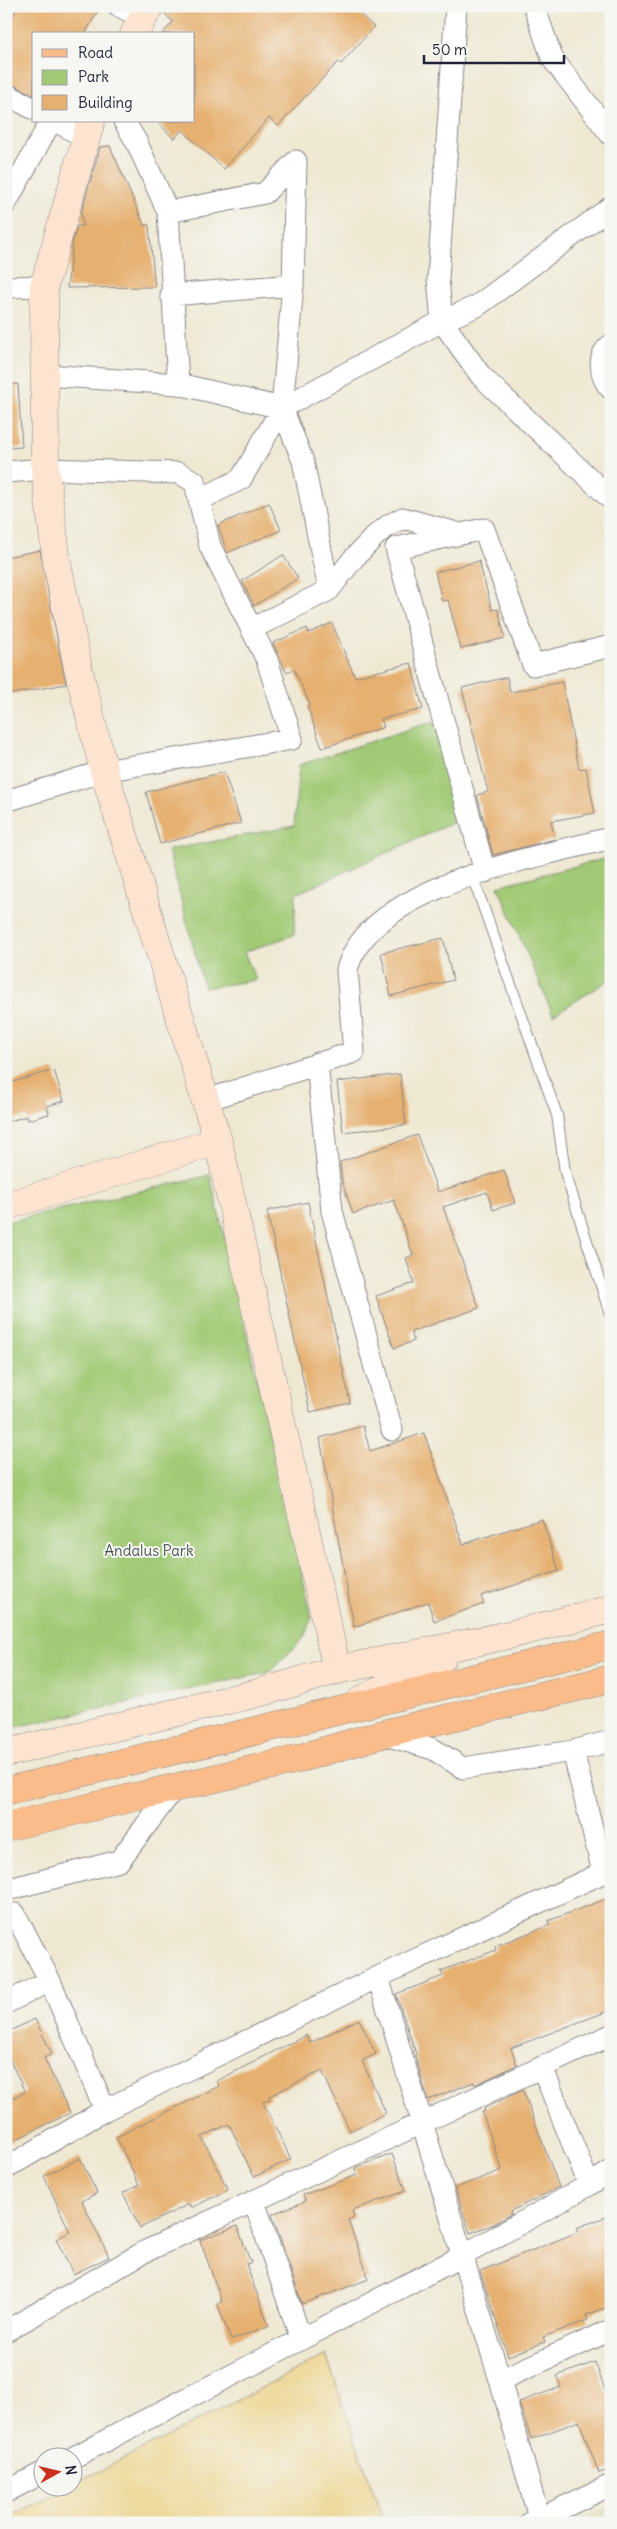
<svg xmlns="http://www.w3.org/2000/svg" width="617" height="2529" font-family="Delius,sans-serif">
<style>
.built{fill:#e1dcba}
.green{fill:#a2ca76;stroke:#627658}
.sand{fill:#eeda9e;stroke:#887e6c}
.building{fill:#e6b070}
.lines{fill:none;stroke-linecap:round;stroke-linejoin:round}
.lane-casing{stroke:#888688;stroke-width:12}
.street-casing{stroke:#888688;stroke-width:23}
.secondary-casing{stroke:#888688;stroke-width:29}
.primary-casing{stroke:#888688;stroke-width:29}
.lane{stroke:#fff;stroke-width:10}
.street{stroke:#fff;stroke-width:21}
.secondary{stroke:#fde4d1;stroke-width:28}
.primary{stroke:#fabc8b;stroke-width:28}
.labels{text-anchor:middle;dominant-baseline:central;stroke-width:4;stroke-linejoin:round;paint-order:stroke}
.park-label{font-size:15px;fill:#48544d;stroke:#f6f6f2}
</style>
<rect width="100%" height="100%" fill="#f6f6f2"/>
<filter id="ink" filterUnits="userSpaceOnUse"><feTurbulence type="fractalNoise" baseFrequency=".02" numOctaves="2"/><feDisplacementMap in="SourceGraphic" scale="10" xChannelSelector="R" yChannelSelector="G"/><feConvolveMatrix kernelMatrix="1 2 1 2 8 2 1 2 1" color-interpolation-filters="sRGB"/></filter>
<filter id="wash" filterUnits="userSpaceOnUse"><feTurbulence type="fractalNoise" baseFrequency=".0096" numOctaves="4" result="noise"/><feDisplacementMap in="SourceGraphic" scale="20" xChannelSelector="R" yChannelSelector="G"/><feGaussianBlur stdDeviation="1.12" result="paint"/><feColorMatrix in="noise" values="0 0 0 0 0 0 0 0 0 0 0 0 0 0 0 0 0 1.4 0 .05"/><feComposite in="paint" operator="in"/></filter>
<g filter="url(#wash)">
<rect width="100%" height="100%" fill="#efe9d4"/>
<path class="built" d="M 611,2506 L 611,2523 L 571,2523 Z"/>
<path class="green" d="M 434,721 L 461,819 L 296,894 L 294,935 L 244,952 L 256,980 L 204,988 L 168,850 L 294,826 L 299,765 Z
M 611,857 L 611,979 L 553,1015 L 498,886 Z
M 210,1175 L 312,1618 L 304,1638 L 270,1672 L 6,1729 L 6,1222 Z"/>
<path class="sand" d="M 326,2355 L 384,2523 L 6,2523 L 6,2519 Z"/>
<g id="blocks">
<path class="building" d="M 18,6 L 101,6 L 85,34 L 34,34 L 34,95 L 6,81 L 6,30 Z
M 166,6 L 369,6 L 361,15 L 374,27 L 341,64 L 338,62 L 278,126 L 269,118 L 224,169 L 182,130 L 174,139 L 157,121 L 194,121 L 194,34 L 162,34 L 173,22 L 164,13 Z
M 110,146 L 144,225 L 149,225 L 155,287 L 67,288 L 73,240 L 77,226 L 83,226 L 81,213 L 100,147 Z
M 18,384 L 22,447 L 6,448 L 6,385 Z
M 269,503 L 281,530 L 227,553 L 218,525 Z
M 40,550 L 66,684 L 6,695 L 6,557 Z
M 283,555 L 298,578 L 254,606 L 242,581 Z
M 479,561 L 492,610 L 498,609 L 505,638 L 461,649 L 448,600 L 442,601 L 435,572 Z
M 332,623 L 355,677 L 411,663 L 423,709 L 381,719 L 384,727 L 322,748 L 307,706 L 310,705 L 294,669 L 286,672 L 273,643 L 307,628 L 309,633 Z
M 507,677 L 510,692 L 562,682 L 579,769 L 586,768 L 595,813 L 551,821 L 555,839 L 493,855 L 477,795 L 488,792 L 462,688 Z
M 224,772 L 241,823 L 160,844 L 146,792 Z
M 443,938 L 453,980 L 391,996 L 381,953 Z
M 54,1070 L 64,1101 L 47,1106 L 49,1114 L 28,1120 L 27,1116 L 6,1122 L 6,1084 Z
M 400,1074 L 406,1125 L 343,1132 L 337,1082 Z
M 417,1135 L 438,1192 L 504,1170 L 515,1203 L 493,1210 L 487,1192 L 443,1207 L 479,1308 L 411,1332 L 414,1341 L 394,1348 L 376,1296 L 414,1283 L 406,1258 L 413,1255 L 394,1200 L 353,1214 L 342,1181 L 340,1162 Z
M 308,1202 L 350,1403 L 310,1412 L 267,1211 Z
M 363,1426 L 370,1451 L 424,1433 L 463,1544 L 542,1519 L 559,1571 L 481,1596 L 484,1604 L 434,1621 L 428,1602 L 354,1627 L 320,1438 Z
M 611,1897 L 611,2010 L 511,2048 L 517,2065 L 475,2085 L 474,2082 L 428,2100 L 415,2055 L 416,2054 L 396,1994 L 443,1976 L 441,1971 L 496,1950 L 495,1946 L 550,1925 L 548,1921 Z
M 35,2019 L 52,2054 L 44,2058 L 70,2113 L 6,2144 L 6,2101 L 25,2092 L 6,2052 L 6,2033 Z
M 359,2019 L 376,2054 L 362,2061 L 386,2113 L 350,2131 L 322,2071 L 269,2096 L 270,2099 L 263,2102 L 291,2159 L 254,2177 L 229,2124 L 202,2137 L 228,2190 L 191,2208 L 189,2204 L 140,2228 L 123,2193 L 139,2185 L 116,2137 L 219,2086 L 217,2081 L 306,2035 L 310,2043 Z
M 523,2090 L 559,2187 L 511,2211 L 512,2214 L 494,2224 L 470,2233 L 455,2188 L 502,2170 L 482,2112 L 485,2111 L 484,2108 Z
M 392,2154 L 406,2191 L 352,2210 L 354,2218 L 348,2220 L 369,2279 L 302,2304 L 272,2214 L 306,2201 L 303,2195 L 357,2175 L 355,2168 Z
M 80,2158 L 97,2193 L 82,2201 L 109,2257 L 73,2274 L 56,2239 L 70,2232 L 44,2176 Z
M 611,2215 L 611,2306 L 586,2315 L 588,2320 L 543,2337 L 545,2342 L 508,2356 L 480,2271 L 578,2232 L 576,2228 Z
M 237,2226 L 251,2263 L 246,2264 L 269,2326 L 231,2340 L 217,2303 L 222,2302 L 200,2240 Z
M 595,2362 L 611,2406 L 611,2469 L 599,2473 L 579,2421 L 531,2439 L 519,2402 L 561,2387 L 557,2376 Z"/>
</g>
</g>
<g filter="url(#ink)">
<use href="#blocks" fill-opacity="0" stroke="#888688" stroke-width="1"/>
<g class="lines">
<g class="lane-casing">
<path id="lane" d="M 472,875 L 557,1115 L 565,1172 L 611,1317"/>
</g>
<g class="street-casing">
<path id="street" d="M 119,6 L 143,18
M 456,6 L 438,279 L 442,321 L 481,376 L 611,499
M 534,6 L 552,58 L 611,135
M 6,94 L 34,109
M 56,121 L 86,138
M 124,121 L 136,141 L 168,212 L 178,384
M 6,203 L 51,121
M 168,212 L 265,193 L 296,161
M 6,287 L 44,286
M 171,295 L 293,285
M 611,345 C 596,356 600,377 611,389
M 45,375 L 178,384 L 282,408 L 442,321 L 477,306 L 611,207
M 282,408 L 293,285 L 296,161
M 6,472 L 45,469 L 179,473 L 195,482 L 210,546 L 267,660 L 292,739 L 104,771 L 6,801
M 199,500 L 241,479 L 282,408 L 303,461 L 329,590
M 251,629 L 329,590 L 353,559 L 376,535 L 389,525 L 403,518 L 457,533
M 485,872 L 396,548 L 484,529 L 533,665 L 611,646
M 317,1063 L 332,1211 L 392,1430
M 207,1100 L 354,1052 L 347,970 C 368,886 538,857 611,838
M 382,1734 L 433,1749 L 463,1768 L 573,1751 L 611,1741
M 573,1751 L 603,1872
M 6,1890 L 119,1861 L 175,1787
M 6,1916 L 15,1914 L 50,1981 L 105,2110
M 378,1977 L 500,2380 L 539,2518
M 6,2003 L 50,1981
M 542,2067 L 589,2185
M 6,2168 L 105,2110 L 378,1977 L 611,1869
M 254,2201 L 301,2339
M 6,2331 L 144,2252 L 611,2035
M 500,2380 L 611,2330
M 72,2458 L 462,2256 L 589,2185 L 611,2171
M 6,2492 L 42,2473
M 530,2523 L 611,2485"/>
</g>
<g class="secondary-casing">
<path id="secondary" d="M 134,34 L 150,6
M 91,121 L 44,286 L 45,469 L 57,563 L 78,668 L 104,771 L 218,1141 L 337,1670
M 6,1206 L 218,1141
M 360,1701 L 442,1658
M 6,1753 L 262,1692 L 337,1670 L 509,1635 L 611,1609"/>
</g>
<g class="primary-casing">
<path id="primary" d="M 6,1791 L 611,1645
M 6,1827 L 294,1760 L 382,1734 L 611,1679"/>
</g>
<use href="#lane" class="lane"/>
<use href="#street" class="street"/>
<use href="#secondary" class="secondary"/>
<use href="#primary" class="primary"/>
</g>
</g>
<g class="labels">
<g class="park-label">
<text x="149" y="1550">Andalus Park</text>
</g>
</g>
<rect width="617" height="2529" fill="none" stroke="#f6f6f2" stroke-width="25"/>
<rect x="32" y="32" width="162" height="90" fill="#f6f6f2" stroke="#a1a1a9"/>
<rect x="42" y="49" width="25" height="8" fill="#fabc8b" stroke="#a1a1a9"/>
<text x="78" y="58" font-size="15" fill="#22223b">Road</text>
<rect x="42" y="70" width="25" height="15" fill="#a2ca76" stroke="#a1a1a9"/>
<text x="78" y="82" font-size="15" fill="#22223b">Park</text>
<rect x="42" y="95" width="25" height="15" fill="#e6b070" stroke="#a1a1a9"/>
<text x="78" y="108" font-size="15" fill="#22223b">Building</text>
<g transform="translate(58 2472) rotate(82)"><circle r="24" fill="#f6f6f2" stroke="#a1a1a9"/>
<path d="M0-4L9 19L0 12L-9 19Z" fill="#c8321e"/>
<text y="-8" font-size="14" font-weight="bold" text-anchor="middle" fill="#22223b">N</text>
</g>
<path d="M424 55v8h140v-8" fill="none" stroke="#22223b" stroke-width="2.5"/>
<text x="432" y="55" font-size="15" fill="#22223b" stroke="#f6f6f2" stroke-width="4" paint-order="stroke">50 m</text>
</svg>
